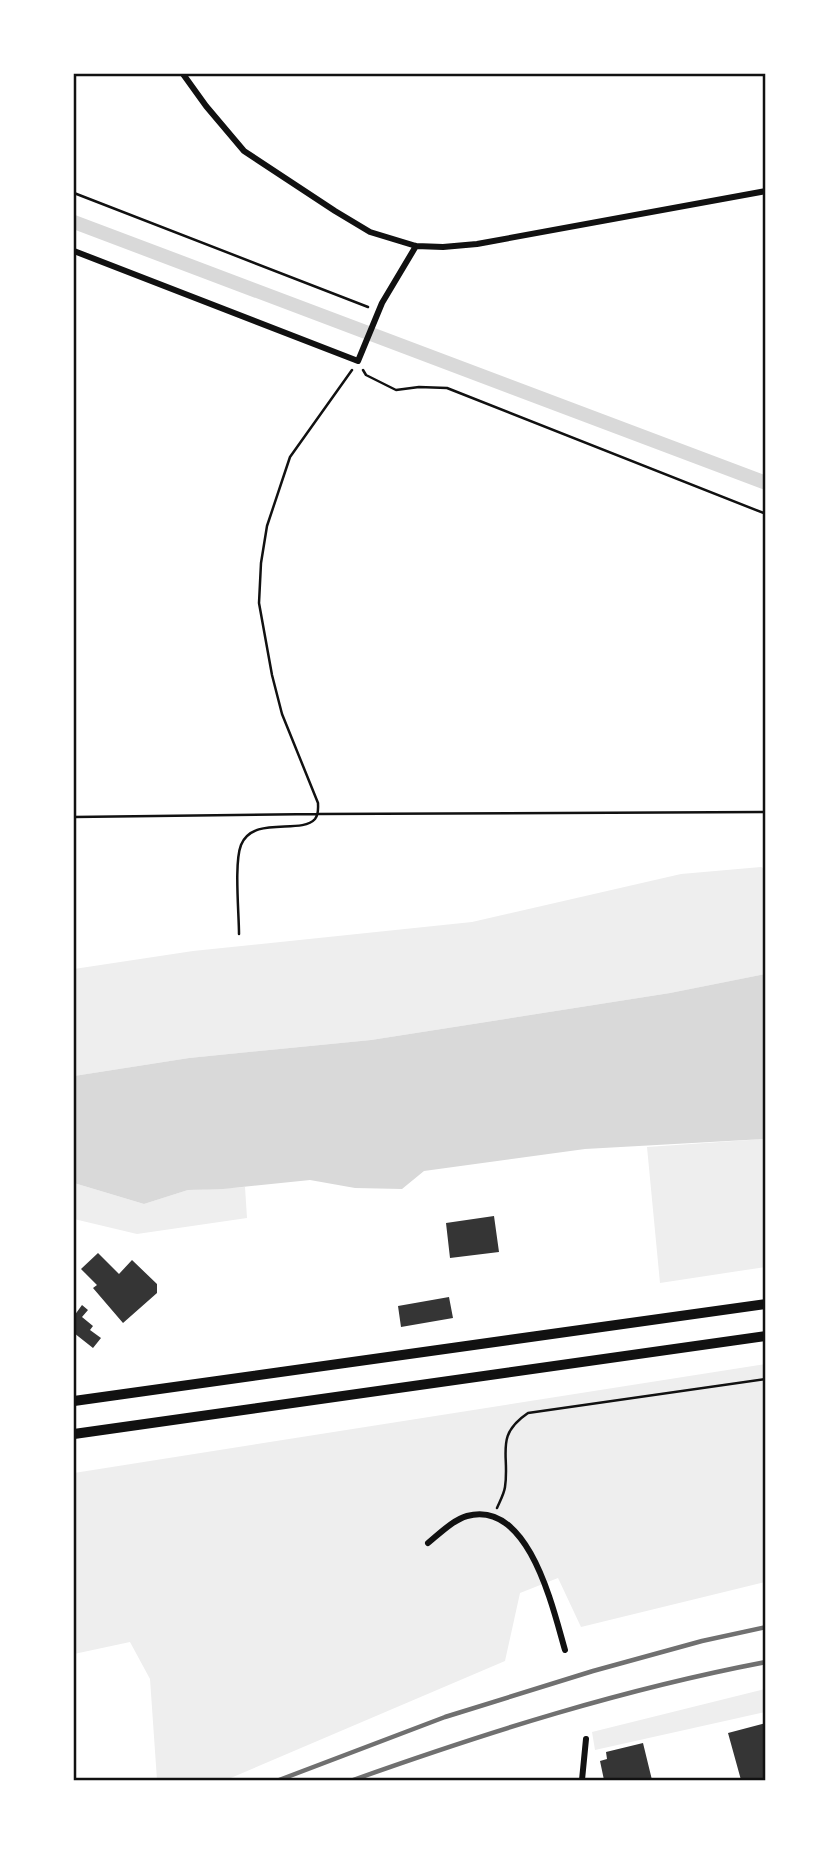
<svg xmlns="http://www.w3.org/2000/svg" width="839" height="1854" font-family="'Source Sans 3',sans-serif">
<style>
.green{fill:#eee}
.water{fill:#d9d9d9}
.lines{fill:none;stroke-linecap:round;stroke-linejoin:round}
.canal{stroke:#d9d9d9;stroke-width:14}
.building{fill:#353535}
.path{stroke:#111;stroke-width:2.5}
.minor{stroke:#111;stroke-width:6}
.motorway{stroke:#111;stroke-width:10}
.rail{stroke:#707070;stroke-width:4.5}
.neatline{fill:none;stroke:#111;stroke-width:2.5}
</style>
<rect width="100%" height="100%" fill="#fff"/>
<path class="green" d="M 761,867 L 765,869 L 765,974 L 670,993 L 371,1040 L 189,1058 L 74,1076 L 74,969 L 193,951 L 472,922 L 681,874 Z
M 765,1139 L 765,1267 L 660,1283 L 647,1147 Z
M 74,1183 L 144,1204 L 188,1190 L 245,1187 L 247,1218 L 137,1234 L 74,1219 Z
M 765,1364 L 765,1582 L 581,1627 L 558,1578 L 520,1593 L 505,1661 L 226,1780 L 157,1780 L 150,1679 L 130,1642 L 74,1654 L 74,1473 Z
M 765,1689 L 765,1712 L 595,1750 L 592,1732 Z"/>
<path class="water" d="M 765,974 L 765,1139 L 585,1149 L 424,1171 L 402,1189 L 355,1188 L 310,1180 L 223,1189 L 188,1190 L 144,1204 L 74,1183 L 74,1076 L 189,1058 L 371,1040 L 670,993 Z"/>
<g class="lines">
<path class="canal" d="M 74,222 L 766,483"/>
</g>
<path class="building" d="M 494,1216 L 499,1252 L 450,1258 L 446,1223 Z
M 98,1253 L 119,1274 L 132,1260 L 157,1284 L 157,1293 L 123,1323 L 93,1288 L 97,1285 L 81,1269 Z
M 449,1297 L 453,1318 L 401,1327 L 398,1306 Z
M 82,1305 L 88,1310 L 82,1317 L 93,1326 L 90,1330 L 101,1338 L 93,1348 L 74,1333 L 74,1316 Z
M 766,1723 L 766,1780 L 741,1780 L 728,1733 Z
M 643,1743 L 652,1780 L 604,1780 L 600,1761 L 607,1759 L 606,1752 Z"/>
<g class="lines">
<path class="path" d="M 74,193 L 368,307
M 363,370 L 366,375 L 396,390 L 419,387 L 447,388 L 766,514
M 74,817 L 318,814 L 766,812
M 239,934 C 239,913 234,863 241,845 C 253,815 301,835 315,819 C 319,814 318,808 318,803 L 282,714 L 272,675 L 259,603 L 261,563 L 267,526 L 290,457 L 352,370
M 497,1508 C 500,1501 504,1494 505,1487 C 510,1454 494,1436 528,1413 L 766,1379"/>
<path class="minor" d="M 183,74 L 206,106 L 244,151 L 335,211 L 370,232 L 416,246 L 443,247 L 477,244 L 766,191
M 74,251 L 358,361 L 382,303 L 416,246
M 428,1543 C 439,1534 453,1520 467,1516 C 529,1499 553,1609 565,1650
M 582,1780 L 586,1739"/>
<path class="motorway" d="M 74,1401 L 766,1304
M 74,1434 L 766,1336"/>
<path class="rail" d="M 279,1780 L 445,1717 L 593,1671 L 702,1641 L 766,1627
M 353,1780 C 488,1732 624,1689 766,1662"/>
</g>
<rect width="839" height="1854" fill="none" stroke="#ffffff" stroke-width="150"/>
<rect x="75" y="75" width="689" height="1704" class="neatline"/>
</svg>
